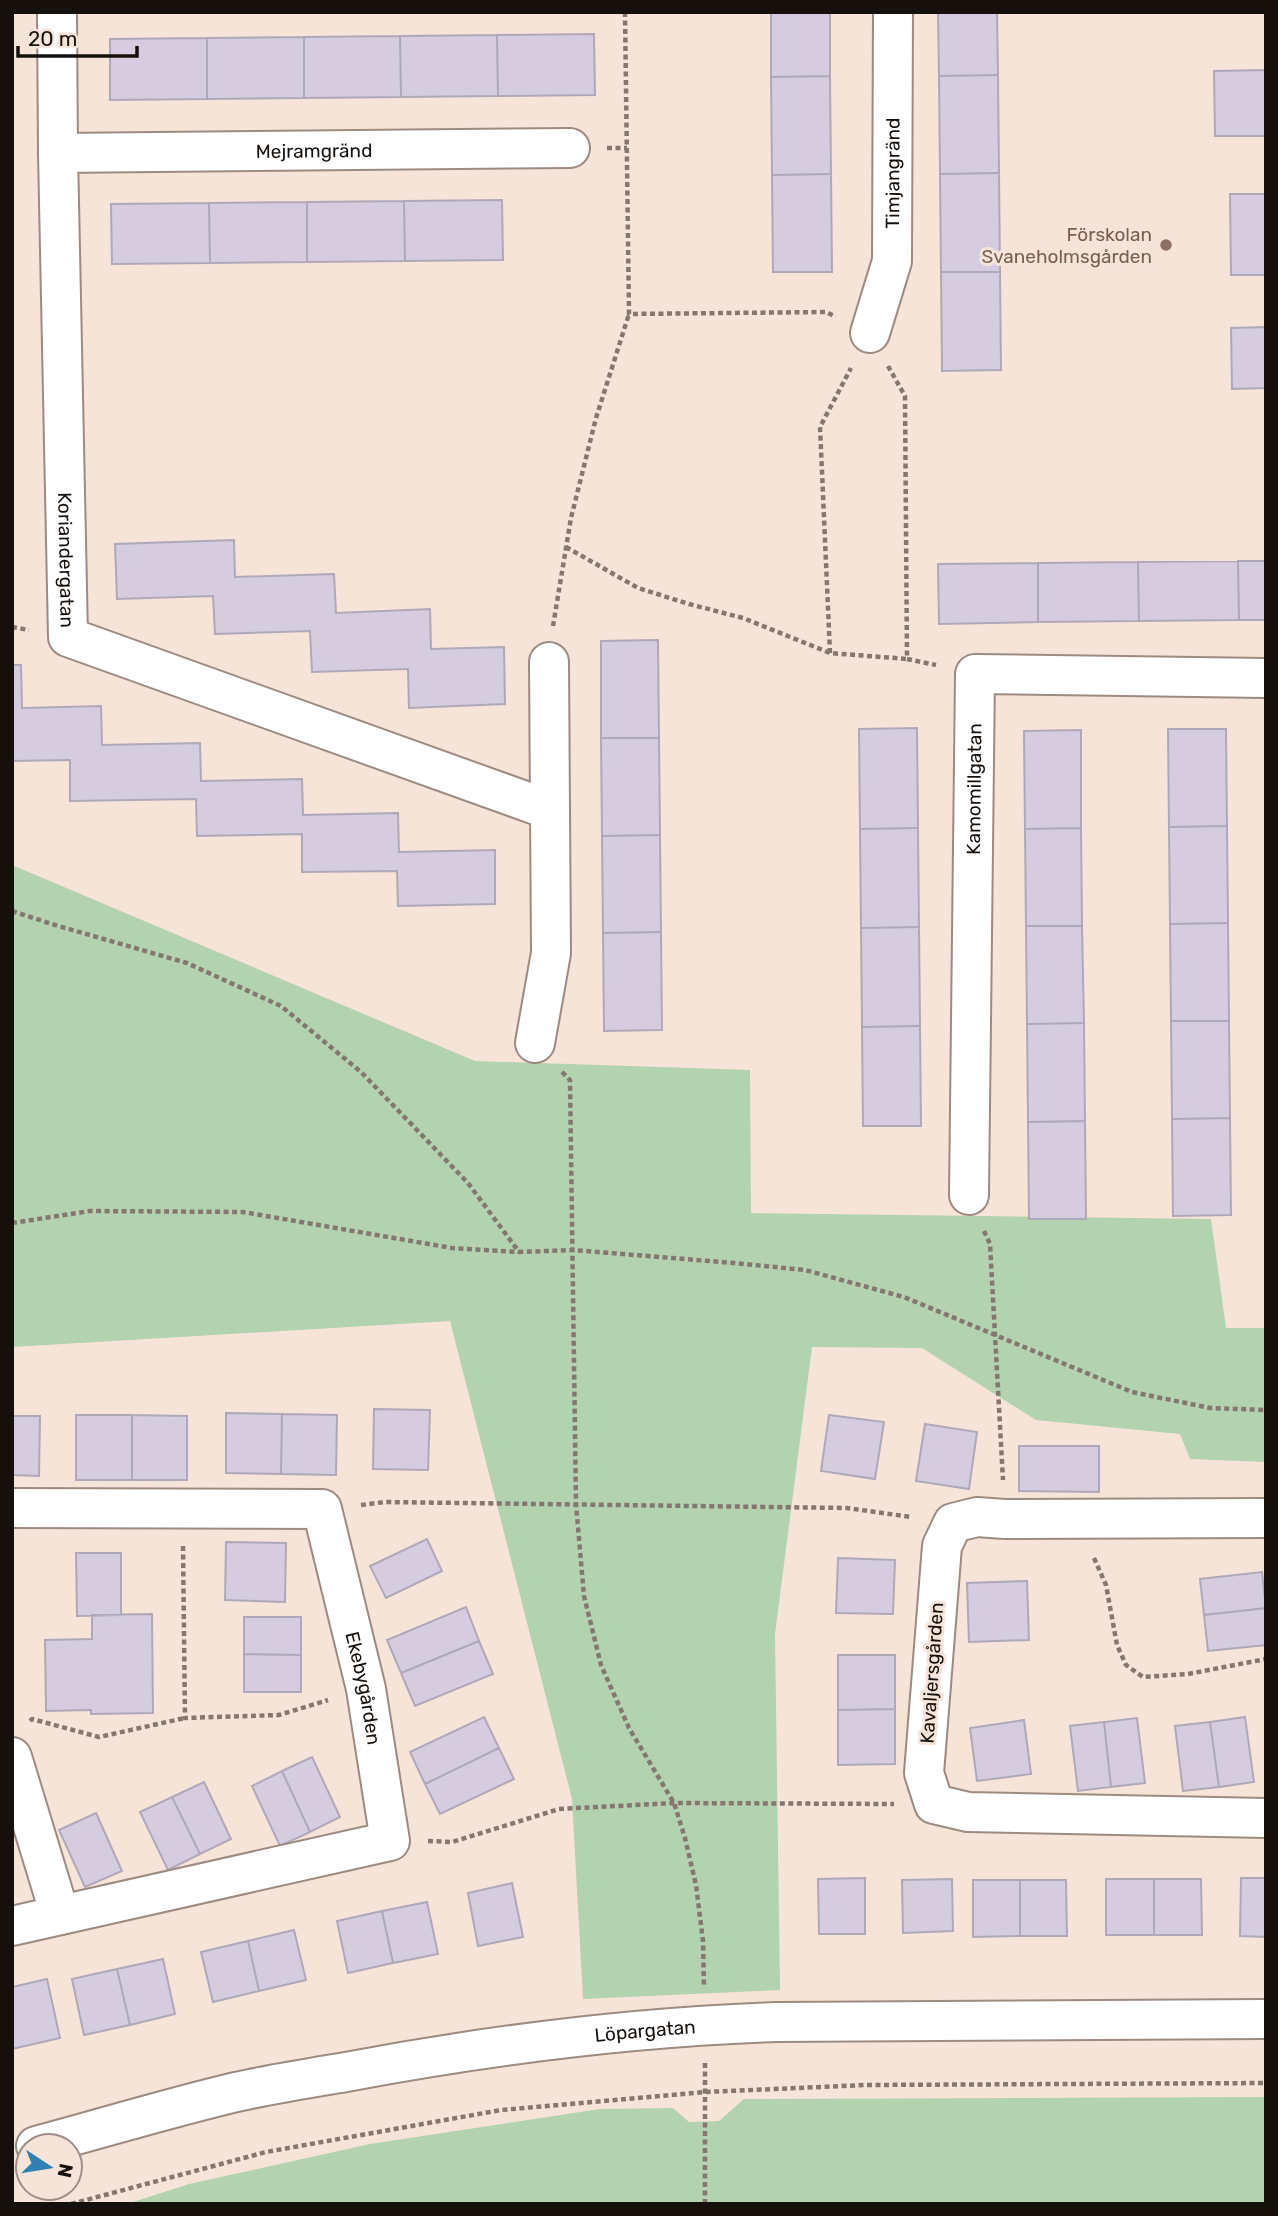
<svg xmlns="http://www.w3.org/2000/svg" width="1278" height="2216" font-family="Rubik,sans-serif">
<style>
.green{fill:#b3d2af}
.building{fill:#d5cddf;stroke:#afa8b9;stroke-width:2}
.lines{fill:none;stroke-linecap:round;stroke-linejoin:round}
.minor-casing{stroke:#9c8b81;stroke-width:42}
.path{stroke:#847770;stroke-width:4.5;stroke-dasharray:5 3.5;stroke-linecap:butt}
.minor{stroke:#fff;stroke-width:38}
.education-dot{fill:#8d6e63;stroke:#f7e4d9;stroke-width:2.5}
.labels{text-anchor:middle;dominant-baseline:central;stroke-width:6;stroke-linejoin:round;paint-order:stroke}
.street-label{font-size:19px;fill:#16100c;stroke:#f7e4d9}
.education-label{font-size:19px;fill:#785e54;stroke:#f7e4d9;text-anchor:end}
</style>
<rect width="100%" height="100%" fill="#f7e4d9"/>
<path class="green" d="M 12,865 L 475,1061 L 750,1070 L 751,1213 L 1211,1219 L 1226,1328 L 1266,1328 L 1266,1462 L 1190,1459 L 1180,1434 L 1036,1420 L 922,1348 L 812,1347 L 775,1634 L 780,1990 L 583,1999 L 572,1799 L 450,1321 L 12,1347 Z
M 1266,2097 L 1266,2204 L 127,2204 L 189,2184 L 370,2144 L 600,2109 L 673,2108 L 689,2122 L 719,2121 L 744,2099 Z"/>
<path class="building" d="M 771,12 L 830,12 L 830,76 L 771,77 Z
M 938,12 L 997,12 L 998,75 L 939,76 Z
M 594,34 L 595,95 L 498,96 L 497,35 Z
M 497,35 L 498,96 L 401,97 L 400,36 Z
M 400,36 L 401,97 L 304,98 L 304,37 Z
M 304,37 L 304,98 L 207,99 L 207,38 Z
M 207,38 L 207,99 L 110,100 L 110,39 Z
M 1266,70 L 1266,136 L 1215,136 L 1214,71 Z
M 998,75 L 999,173 L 940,174 L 939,76 Z
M 830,76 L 831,174 L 772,175 L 771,77 Z
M 999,173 L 1000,272 L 941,272 L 940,174 Z
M 831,174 L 832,272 L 773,272 L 772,175 Z
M 1230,194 L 1266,194 L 1266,275 L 1231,275 Z
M 502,200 L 503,260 L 405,261 L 404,201 Z
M 404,201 L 405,261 L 307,262 L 307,202 Z
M 307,202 L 307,262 L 210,263 L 209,203 Z
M 209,203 L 210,263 L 112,264 L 111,204 Z
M 941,272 L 1000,272 L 1001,370 L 942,371 Z
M 1266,327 L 1266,388 L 1232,389 L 1231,328 Z
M 234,540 L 235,577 L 334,574 L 336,613 L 430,609 L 431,649 L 504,647 L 505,704 L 409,708 L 408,669 L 312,672 L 310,631 L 215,634 L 213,596 L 117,599 L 115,544 Z
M 1238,561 L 1266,561 L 1266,620 L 1239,620 Z
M 1238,561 L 1239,620 L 1139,621 L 1138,562 Z
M 1138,562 L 1139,621 L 1038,622 L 1038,563 Z
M 1038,563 L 1038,622 L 939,624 L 938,564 Z
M 658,640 L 659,738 L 601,738 L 601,641 Z
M 12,665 L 21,665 L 22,708 L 101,706 L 102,745 L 200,743 L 201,781 L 302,779 L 303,815 L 398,813 L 399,852 L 495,850 L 495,904 L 398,906 L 397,871 L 302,872 L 302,834 L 197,836 L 196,799 L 70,801 L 70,760 L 12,761 Z
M 917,728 L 918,828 L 860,829 L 859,729 Z
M 1168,729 L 1226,729 L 1227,826 L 1169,827 Z
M 1081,730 L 1081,828 L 1025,829 L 1024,731 Z
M 601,738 L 659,738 L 660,835 L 602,836 Z
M 1227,826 L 1228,923 L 1170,924 L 1169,827 Z
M 918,828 L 919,927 L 861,928 L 860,829 Z
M 1081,828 L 1082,926 L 1026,926 L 1025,829 Z
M 660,835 L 661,932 L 603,933 L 602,836 Z
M 1228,923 L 1229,1021 L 1171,1021 L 1170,924 Z
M 1026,926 L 1082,926 L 1084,1023 L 1027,1024 Z
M 919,927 L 920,1026 L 862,1027 L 861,928 Z
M 661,932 L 662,1030 L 604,1031 L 603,933 Z
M 1171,1021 L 1229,1021 L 1230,1118 L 1172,1119 Z
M 1084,1023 L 1085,1121 L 1028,1122 L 1027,1024 Z
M 920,1026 L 921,1126 L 863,1126 L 862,1027 Z
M 1230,1118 L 1231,1215 L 1173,1216 L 1172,1119 Z
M 1085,1121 L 1086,1219 L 1029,1219 L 1028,1122 Z
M 374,1409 L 430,1410 L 428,1470 L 373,1469 Z
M 226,1413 L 282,1414 L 281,1474 L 226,1473 Z
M 282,1414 L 337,1415 L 336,1475 L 281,1474 Z
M 76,1415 L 132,1415 L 132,1480 L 76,1480 Z
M 132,1415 L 187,1416 L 187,1480 L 132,1480 Z
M 829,1415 L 884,1422 L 875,1479 L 821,1471 Z
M 12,1416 L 40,1416 L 39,1476 L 12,1475 Z
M 925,1424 L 977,1432 L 969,1489 L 916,1481 Z
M 1019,1446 L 1099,1446 L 1099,1492 L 1019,1491 Z
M 427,1539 L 442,1571 L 386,1598 L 370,1566 Z
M 226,1542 L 286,1543 L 285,1602 L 225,1600 Z
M 76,1553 L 121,1553 L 121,1615 L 77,1616 Z
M 838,1558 L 895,1560 L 893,1614 L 836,1613 Z
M 1262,1572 L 1266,1608 L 1204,1615 L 1200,1579 Z
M 1027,1581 L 1029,1640 L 969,1642 L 967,1583 Z
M 466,1607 L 479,1641 L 401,1673 L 387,1640 Z
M 1266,1608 L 1266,1645 L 1208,1651 L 1204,1615 Z
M 152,1614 L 153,1713 L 91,1714 L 91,1710 L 46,1711 L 45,1640 L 92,1639 L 92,1615 Z
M 244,1617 L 301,1617 L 301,1655 L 244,1654 Z
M 479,1641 L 493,1674 L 415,1706 L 401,1673 Z
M 244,1654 L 301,1655 L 301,1692 L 244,1692 Z
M 838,1655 L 895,1655 L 895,1709 L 838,1710 Z
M 895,1709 L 895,1764 L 838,1765 L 838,1710 Z
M 484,1717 L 499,1748 L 425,1784 L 410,1752 Z
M 1245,1717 L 1254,1782 L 1219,1787 L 1210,1722 Z
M 1137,1718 L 1145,1783 L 1111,1787 L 1104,1722 Z
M 1024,1720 L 1031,1774 L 977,1781 L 970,1728 Z
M 1104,1722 L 1111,1787 L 1078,1791 L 1070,1726 Z
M 1210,1722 L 1219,1787 L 1183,1791 L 1175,1726 Z
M 499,1748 L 514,1779 L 440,1814 L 425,1784 Z
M 312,1757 L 340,1817 L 310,1832 L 282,1771 Z
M 282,1771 L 310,1832 L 280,1846 L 252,1786 Z
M 204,1782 L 231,1839 L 200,1854 L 172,1797 Z
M 172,1797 L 200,1854 L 168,1870 L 140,1812 Z
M 96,1813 L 122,1871 L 85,1887 L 59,1830 Z
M 865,1878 L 865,1934 L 819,1934 L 818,1879 Z
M 1241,1878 L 1266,1878 L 1266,1937 L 1240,1936 Z
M 952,1879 L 953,1931 L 903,1933 L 902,1880 Z
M 1106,1879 L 1154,1879 L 1154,1935 L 1106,1935 Z
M 1154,1879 L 1201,1879 L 1202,1935 L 1154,1935 Z
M 973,1880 L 1020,1880 L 1020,1936 L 973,1937 Z
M 1020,1880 L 1066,1880 L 1067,1936 L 1020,1936 Z
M 512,1883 L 523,1937 L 478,1946 L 468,1893 Z
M 427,1902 L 438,1954 L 393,1963 L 382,1911 Z
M 382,1911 L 393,1963 L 348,1973 L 337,1921 Z
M 294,1930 L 306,1980 L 259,1991 L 248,1941 Z
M 248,1941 L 259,1991 L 213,2002 L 201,1952 Z
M 163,1959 L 175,2014 L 130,2025 L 117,1969 Z
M 117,1969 L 130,2025 L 84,2035 L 72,1979 Z
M 47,1979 L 60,2038 L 12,2049 L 12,1987 Z"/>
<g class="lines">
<g class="minor-casing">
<g id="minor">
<path id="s1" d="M 57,12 L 58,153 L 68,637 L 550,810 L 551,953 L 535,1043"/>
<path id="s2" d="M 58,153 L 570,148"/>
<path id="s3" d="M 870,333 L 892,261 L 893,12"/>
<path d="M 549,662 L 550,810"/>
<path id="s4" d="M 969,1195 L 975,674 L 1266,678"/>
<path id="s5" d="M 12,1508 L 322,1509 L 366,1689 L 390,1841 L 12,1926"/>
<path d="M 1266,1518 L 1005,1519 L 977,1517 L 953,1523 L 942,1546 L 924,1773 L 934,1804 L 968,1812 L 1266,1818"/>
<path d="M 12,1757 L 60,1915"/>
<path id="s6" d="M 36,2146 C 103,2128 169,2108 236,2092 C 272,2084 310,2078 346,2072 C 489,2045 633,2027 778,2022 L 1266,2019"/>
</g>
</g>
<path class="path" d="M 625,12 L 629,314 L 826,312 L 836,317
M 607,148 L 627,148
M 888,366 L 905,396 L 907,659 L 936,665
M 566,547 L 638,588 L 689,604 L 743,618 L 830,653 L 907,659
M 553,626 L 571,518 L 596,418 L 629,314
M 12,627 L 29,630
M 830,653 L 820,427 L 851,368
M 12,911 L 55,925 L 187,963 L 281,1006 L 361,1072 L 468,1183 L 519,1252 L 573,1250 L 734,1263 L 805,1270 L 904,1297 L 1132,1392 L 1210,1408 L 1266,1410
M 562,1072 L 570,1080 L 576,1504 L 584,1596 L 601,1665 L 629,1728 L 674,1803 L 685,1838 L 696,1885 L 703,1941 L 704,1988
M 12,1223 L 90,1211 L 243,1212 L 452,1248 L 519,1252
M 984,1231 L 990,1244 L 1003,1480
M 361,1505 L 385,1502 L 847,1508 L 911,1517
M 183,1546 L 185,1718 L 279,1715 L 328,1700
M 1094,1558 L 1106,1585 L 1117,1645 L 1126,1665 L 1143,1677 L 1188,1674 L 1266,1659
M 30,1721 L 32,1719 L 99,1737 L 185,1718
M 428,1841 L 452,1842 L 559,1809 L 674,1803 L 894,1804
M 71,2204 L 266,2152 L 501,2110 L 705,2092 L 866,2085 L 1266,2083
M 705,2204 L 705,2063"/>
<use href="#minor" class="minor"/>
</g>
<circle class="education-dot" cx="1166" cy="245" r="7"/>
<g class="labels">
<g class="street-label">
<text stroke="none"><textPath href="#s2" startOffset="256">Mejramgränd</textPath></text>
<text stroke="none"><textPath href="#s3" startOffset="163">Timjangränd</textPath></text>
<text stroke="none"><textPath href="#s1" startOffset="548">Koriandergatan</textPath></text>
<text stroke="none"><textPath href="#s4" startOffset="406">Kamomillgatan</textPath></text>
<text transform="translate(932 1673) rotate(-86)">Kavaljersgården</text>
<text stroke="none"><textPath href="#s5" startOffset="494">Ekebygården</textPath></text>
<text stroke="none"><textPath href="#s6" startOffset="621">Löpargatan</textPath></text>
</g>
<g class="education-label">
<text x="1152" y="234">Förskolan<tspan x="1152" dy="22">Svaneholmsgården</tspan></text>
</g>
</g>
<rect width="1278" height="2216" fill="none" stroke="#16100c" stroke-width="28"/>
<g transform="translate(49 2167) rotate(102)"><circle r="33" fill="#f7e4d9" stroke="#9d8f87" stroke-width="2"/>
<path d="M0-5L12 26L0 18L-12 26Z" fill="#3081b2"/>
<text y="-10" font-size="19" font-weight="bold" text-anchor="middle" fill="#16100c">N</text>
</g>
<path d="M18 46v10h119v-10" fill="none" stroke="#16100c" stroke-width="3.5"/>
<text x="28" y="46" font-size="21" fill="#16100c" stroke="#f7e4d9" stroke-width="5" paint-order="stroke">20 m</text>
</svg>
